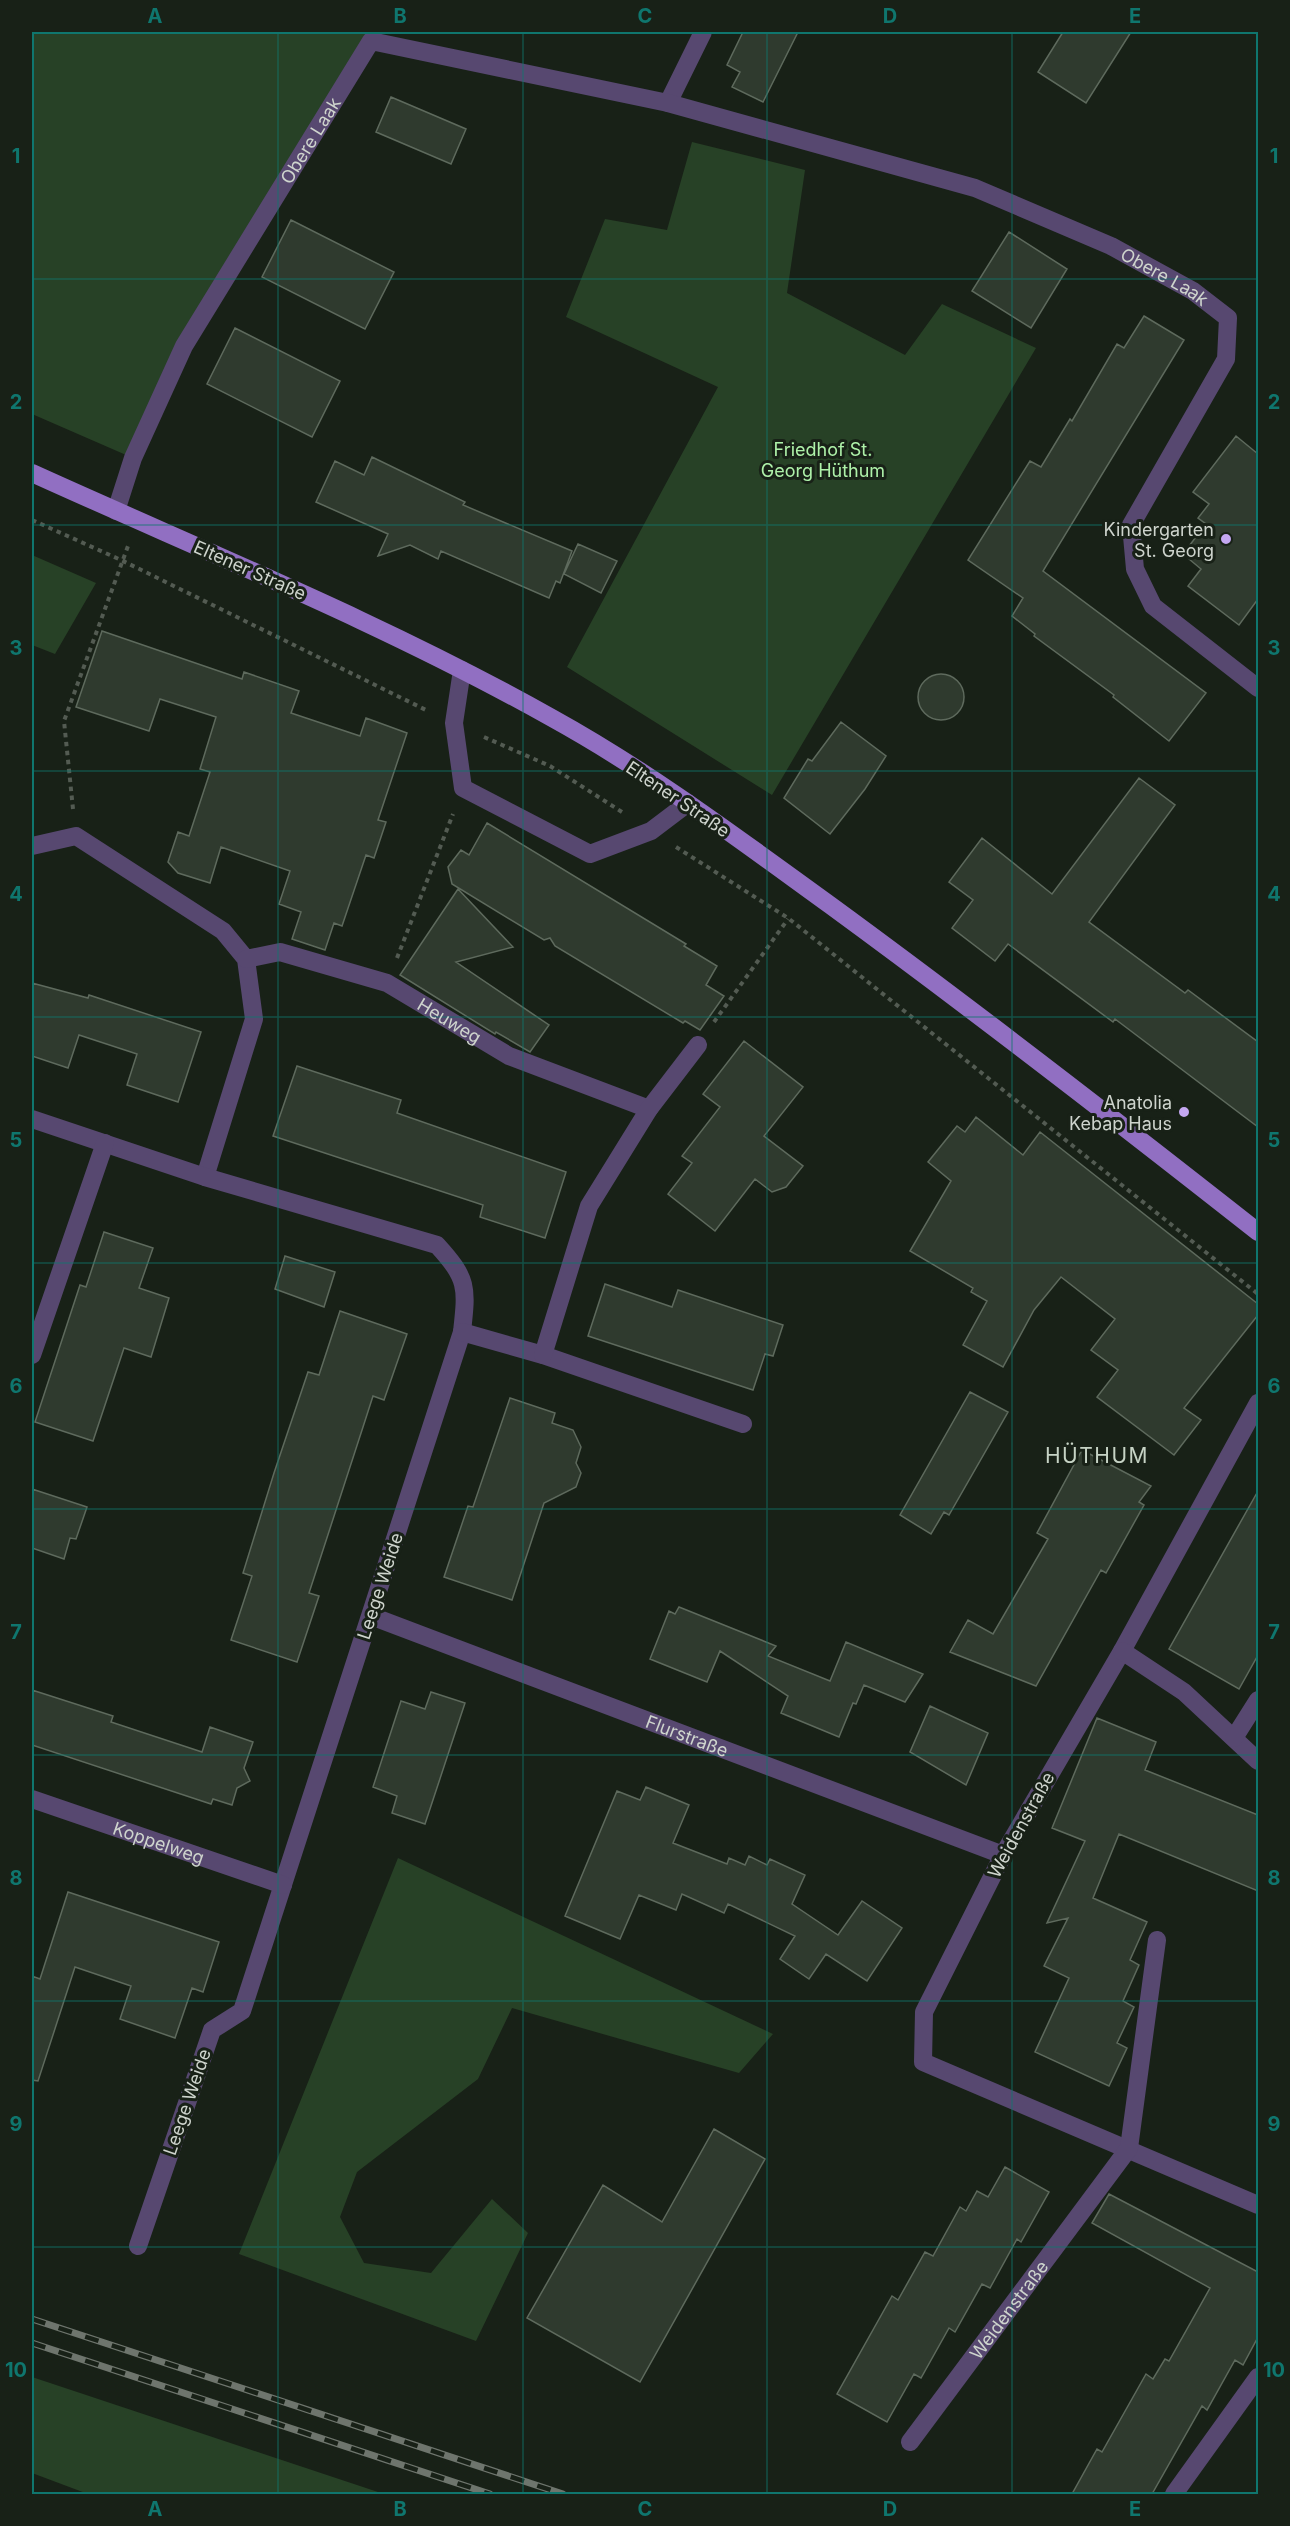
<svg xmlns="http://www.w3.org/2000/svg" width="1290" height="2526" font-family="Inter,sans-serif">
<style>
.green{fill:#274126}
.building{fill:#2f3a2e;stroke:#5e6a5d;stroke-width:1.5}
.lines{fill:none;stroke-linecap:round;stroke-linejoin:round}
.path{stroke:#535b52;stroke-width:4;stroke-dasharray:4.5 4.5;stroke-linecap:butt}
.minor{stroke:#574870;stroke-width:18}
.major{stroke:#916fc2;stroke-width:18}
.rail-casing{stroke:#6e756d;stroke-width:7}
.rail{stroke:#182117;stroke-width:4.5;stroke-dasharray:14;stroke-linecap:butt}
.grid{fill:none;stroke:#0f766e;stroke-width:1.5;stroke-opacity:0.55}
.poi-dot{fill:#c4a7f1;stroke:#182117;stroke-width:2}
.labels{text-anchor:middle;dominant-baseline:central;stroke-width:6;stroke-linejoin:round;paint-order:stroke}
.street-label{font-size:18px;fill:#ced4cd;stroke:#182117}
.park-label{font-size:18px;fill:#aef1a9;stroke:#182117}
.poi-label{font-size:18px;fill:#ced4cd;stroke:#182117;text-anchor:end}
.quarter-label{font-size:21px;letter-spacing:1.5px;fill:#c6d3c5;stroke:#182117}
.neatline{fill:none;stroke:#0f766e;stroke-width:2}
.grid-label{font-size:20px;text-anchor:middle;font-weight:bold;fill:#0f766e}
</style>
<rect width="100%" height="100%" fill="#182117"/>
<path class="green" d="M 32,32 L 376,32 L 184,346 L 133,458 L 32,414 Z
M 692,142 L 805,170 L 787,293 L 905,355 L 942,304 L 1036,348 L 772,795 L 567,667 L 718,387 L 566,317 L 605,219 L 667,230 Z
M 32,555 L 96,583 L 55,654 L 32,645 Z
M 398,1858 L 773,2034 L 739,2073 L 512,2008 L 478,2079 L 357,2172 L 340,2217 L 364,2263 L 431,2273 L 492,2199 L 528,2233 L 476,2341 L 239,2254 Z
M 32,2377 L 384,2494 L 88,2494 L 32,2473 Z"/>
<path class="building" d="M 743,32 L 798,32 L 763,102 L 732,87 L 740,72 L 727,65 Z
M 1063,32 L 1131,32 L 1086,103 L 1038,72 Z
M 391,97 L 466,129 L 451,164 L 376,132 Z
M 291,220 L 394,272 L 365,329 L 262,277 Z
M 1009,232 L 1067,269 L 1031,328 L 972,291 Z
M 1144,316 L 1184,340 L 1043,571 L 1206,693 L 1169,741 L 1113,697 L 1114,695 L 1034,636 L 1035,634 L 1012,616 L 1023,598 L 968,560 L 1030,461 L 1041,467 L 1070,419 L 1072,421 L 1117,344 L 1124,348 Z
M 235,328 L 340,381 L 312,437 L 207,384 Z
M 1236,436 L 1258,454 L 1258,599 L 1239,625 L 1188,586 L 1201,569 L 1183,554 L 1206,524 L 1198,518 L 1209,504 L 1193,492 Z
M 372,457 L 465,502 L 463,505 L 572,551 L 560,583 L 556,581 L 549,598 L 441,551 L 438,559 L 410,545 L 378,556 L 388,534 L 316,502 L 335,461 L 364,475 Z
M 578,544 L 617,561 L 601,593 L 564,574 Z
M 102,631 L 242,679 L 244,672 L 299,691 L 291,713 L 360,736 L 366,718 L 407,733 L 378,820 L 386,822 L 374,858 L 366,855 L 342,926 L 334,923 L 325,950 L 292,939 L 301,912 L 279,904 L 290,871 L 221,847 L 210,883 L 178,873 L 168,862 L 178,832 L 189,836 L 210,772 L 200,769 L 216,717 L 160,699 L 149,731 L 76,707 Z
M918 697a23 23 0 1 1 46 0a23 23 0 1 1-46 0Z
M 841,722 L 886,756 L 865,789 L 830,834 L 784,798 L 808,759 L 812,761 Z
M 1139,778 L 1175,805 L 1089,922 L 1185,993 L 1188,990 L 1258,1042 L 1258,1127 L 1115,1019 L 1113,1022 L 1008,944 L 995,961 L 952,928 L 973,900 L 949,882 L 982,838 L 1052,894 Z
M 487,823 L 686,944 L 684,946 L 717,966 L 706,985 L 724,996 L 700,1030 L 685,1021 L 683,1023 L 555,946 L 550,938 L 544,940 L 452,884 L 448,867 L 461,850 L 469,855 Z
M 458,889 L 513,947 L 456,962 L 549,1025 L 530,1052 L 496,1032 L 495,1034 L 400,975 Z
M 32,983 L 88,998 L 89,995 L 201,1032 L 178,1102 L 127,1085 L 137,1054 L 79,1035 L 68,1068 L 32,1056 Z
M 744,1041 L 803,1087 L 764,1136 L 803,1166 L 786,1187 L 772,1192 L 755,1179 L 715,1231 L 668,1194 L 692,1163 L 682,1156 L 720,1107 L 703,1094 Z
M 297,1066 L 401,1100 L 397,1113 L 566,1172 L 545,1238 L 480,1217 L 483,1205 L 273,1136 Z
M 976,1117 L 1023,1155 L 1040,1132 L 1258,1304 L 1258,1315 L 1184,1408 L 1201,1420 L 1174,1455 L 1097,1397 L 1118,1370 L 1091,1350 L 1115,1319 L 1061,1277 L 1034,1310 L 1003,1367 L 963,1345 L 987,1301 L 971,1292 L 973,1288 L 910,1251 L 951,1181 L 928,1162 L 957,1126 L 965,1132 Z
M 104,1232 L 153,1248 L 139,1288 L 169,1298 L 151,1357 L 124,1348 L 93,1441 L 35,1422 L 80,1285 L 86,1287 Z
M 285,1256 L 335,1272 L 324,1307 L 275,1289 Z
M 605,1284 L 672,1307 L 678,1290 L 783,1325 L 773,1356 L 765,1354 L 753,1390 L 588,1336 Z
M 340,1311 L 407,1334 L 384,1400 L 373,1396 L 363,1427 L 309,1593 L 319,1596 L 297,1662 L 231,1640 L 252,1576 L 243,1573 L 274,1473 L 308,1372 L 319,1375 Z
M 970,1392 L 1008,1412 L 949,1515 L 944,1512 L 931,1534 L 900,1515 Z
M 510,1398 L 555,1413 L 552,1423 L 573,1430 L 581,1447 L 576,1463 L 581,1473 L 576,1487 L 544,1503 L 512,1600 L 444,1577 L 468,1506 L 473,1507 Z
M 1082,1450 L 1151,1486 L 1139,1502 L 1144,1505 L 1106,1573 L 1101,1570 L 1036,1686 L 950,1652 L 968,1620 L 993,1634 L 1048,1539 L 1037,1533 Z
M 32,1489 L 87,1507 L 76,1539 L 70,1538 L 64,1559 L 32,1548 Z
M 1258,1491 L 1258,1655 L 1239,1689 L 1169,1649 Z
M 679,1607 L 776,1646 L 768,1656 L 830,1681 L 846,1642 L 923,1674 L 905,1702 L 864,1685 L 856,1704 L 853,1703 L 839,1737 L 781,1713 L 788,1696 L 720,1651 L 707,1682 L 650,1659 L 669,1611 L 675,1614 Z
M 32,1690 L 113,1716 L 111,1722 L 202,1752 L 210,1727 L 253,1742 L 244,1768 L 250,1781 L 237,1788 L 232,1805 L 213,1799 L 211,1804 L 32,1745 Z
M 431,1692 L 465,1703 L 425,1824 L 392,1813 L 397,1796 L 373,1787 L 401,1701 L 425,1709 Z
M 930,1706 L 988,1733 L 966,1785 L 910,1752 Z
M 1097,1718 L 1156,1742 L 1145,1770 L 1258,1815 L 1258,1891 L 1119,1834 L 1093,1898 L 1147,1922 L 1130,1960 L 1139,1965 L 1123,2001 L 1134,2007 L 1117,2043 L 1127,2048 L 1109,2086 L 1035,2052 L 1069,1978 L 1044,1966 L 1068,1918 L 1047,1923 L 1085,1841 L 1052,1828 Z
M 646,1787 L 689,1805 L 673,1843 L 727,1864 L 729,1858 L 745,1865 L 749,1856 L 767,1865 L 770,1859 L 805,1875 L 792,1904 L 838,1935 L 862,1901 L 902,1928 L 867,1981 L 826,1954 L 809,1979 L 780,1959 L 795,1936 L 728,1904 L 724,1913 L 682,1894 L 676,1910 L 639,1895 L 620,1939 L 565,1916 L 617,1791 L 640,1800 Z
M 68,1892 L 219,1942 L 203,1992 L 192,1988 L 175,2038 L 120,2019 L 131,1986 L 75,1967 L 38,2081 L 32,2080 L 32,1976 L 40,1979 Z
M 714,2129 L 765,2159 L 640,2382 L 527,2318 L 603,2185 L 662,2222 Z
M 1005,2167 L 1049,2192 L 1021,2242 L 1017,2239 L 990,2288 L 982,2284 L 955,2332 L 949,2328 L 921,2378 L 914,2374 L 887,2422 L 837,2394 L 892,2296 L 898,2300 L 925,2252 L 933,2256 L 960,2207 L 966,2211 L 977,2191 L 988,2197 Z
M 1109,2194 L 1258,2272 L 1258,2337 L 1243,2365 L 1235,2360 L 1207,2410 L 1202,2406 L 1152,2494 L 1072,2494 L 1097,2449 L 1102,2452 L 1146,2374 L 1153,2379 L 1165,2359 L 1169,2361 L 1210,2288 L 1092,2223 Z"/>
<g class="lines">
<path class="path" d="M 32,520 L 121,560 L 428,711
M 484,737 L 550,766 L 622,812
M 73,809 L 64,721 L 128,546
M 676,847 L 788,918 L 1258,1294
M 397,958 L 453,814
M 714,1022 L 788,919"/>
<g class="minor">
<path d="M 668,103 L 703,32"/>
<path id="s1" d="M 116,511 L 133,458 L 184,346 L 371,41 L 668,103 L 975,188 L 1111,246 L 1193,291 L 1228,318 L 1226,359 L 1131,525 L 1135,569 L 1153,606 L 1258,688"/>
<path d="M 462,670 L 454,723 L 463,788 L 590,854 L 651,831 L 688,803"/>
<path d="M 32,846 L 76,836 L 223,931 L 246,959 L 254,1019 L 205,1177"/>
<path id="s2" d="M 246,959 L 280,952 L 387,983 L 509,1056 L 649,1109"/>
<path d="M 32,1119 L 205,1177 L 437,1245 C 468,1279 467,1287 462,1332 L 242,2011 L 212,2030 L 138,2246"/>
<path d="M 462,1332 L 543,1355 L 743,1424"/>
<path d="M 32,1355 L 105,1143"/>
<path d="M 543,1355 L 589,1206 L 649,1109 L 698,1045"/>
<path d="M 1258,1403 L 1122,1651 L 1003,1855 L 924,2012 L 923,2062 L 1258,2205"/>
<path id="s3" d="M 371,1616 L 1003,1855"/>
<path d="M 1122,1651 L 1184,1692 L 1258,1761"/>
<path d="M 1234,1738 L 1258,1700"/>
<path id="s4" d="M 32,1799 L 283,1885"/>
<path id="s5" d="M 910,2442 L 1129,2148 L 1157,1940"/>
<path d="M 1174,2494 L 1258,2377"/>
</g>
<path class="major" d="M 32,473 C 206,552 385,624 552,718 C 650,772 740,840 830,905 C 975,1011 1117,1121 1258,1232"/>
<g class="rail-casing">
<path id="rail" d="M 32,2319 L 563,2494
M 32,2343 L 490,2494"/>
</g>
<use href="#rail" class="rail"/>
</g>
<path class="grid" d="M 278,32 L 278,2494M 523,32 L 523,2494M 767,32 L 767,2494M 1012,32 L 1012,2494M 32,279 L 1258,279M 32,525 L 1258,525M 32,771 L 1258,771M 32,1017 L 1258,1017M 32,1263 L 1258,1263M 32,1509 L 1258,1509M 32,1755 L 1258,1755M 32,2001 L 1258,2001M 32,2247 L 1258,2247"/>
<g class="poi-dot">
<circle cx="1226" cy="539" r="6"/>
<circle cx="1184" cy="1112" r="6"/>
</g>
<g class="labels">
<g class="street-label">
<text stroke="none"><textPath href="#s1" startOffset="420">Obere Laak</textPath></text>
<text stroke="none"><textPath href="#s1" startOffset="1368">Obere Laak</textPath></text>
<text transform="translate(250 570) rotate(24)">Eltener Straße</text>
<text transform="translate(678 799) rotate(34)">Eltener Straße</text>
<text stroke="none"><textPath href="#s2" startOffset="219">Heuweg</textPath></text>
<text transform="translate(380 1586) rotate(-72)">Leege Weide</text>
<text stroke="none"><textPath href="#s3" startOffset="338">Flurstraße</textPath></text>
<text transform="translate(1021 1825) rotate(-61)">Weidenstraße</text>
<text stroke="none"><textPath href="#s4" startOffset="134">Koppelweg</textPath></text>
<text transform="translate(187 2102) rotate(-71)">Leege Weide</text>
<text stroke="none"><textPath href="#s5" startOffset="165">Weidenstraße</textPath></text>
</g>
<g class="park-label">
<text x="823" y="449">Friedhof St.<tspan x="823" dy="21">Georg Hüthum</tspan></text>
</g>
<g class="poi-label">
<text x="1214" y="529">Kindergarten<tspan x="1214" dy="21">St. Georg</tspan></text>
<text x="1172" y="1102">Anatolia<tspan x="1172" dy="21">Kebap Haus</tspan></text>
</g>
<g class="quarter-label">
<text x="1097" y="1455">HÜTHUM</text>
</g>
</g>
<rect width="1290" height="2526" fill="none" stroke="#182117" stroke-width="66"/>
<rect x="33" y="33" width="1224" height="2460" class="neatline"/>
<g class="grid-label">
<text x="155" y="23">A</text>
<text x="400" y="23">B</text>
<text x="645" y="23">C</text>
<text x="890" y="23">D</text>
<text x="1135" y="23">E</text>
<text x="16" y="163">1</text>
<text x="1274" y="163">1</text>
<text x="16" y="409">2</text>
<text x="1274" y="409">2</text>
<text x="16" y="655">3</text>
<text x="1274" y="655">3</text>
<text x="16" y="901">4</text>
<text x="1274" y="901">4</text>
<text x="16" y="1147">5</text>
<text x="1274" y="1147">5</text>
<text x="16" y="1393">6</text>
<text x="1274" y="1393">6</text>
<text x="16" y="1639">7</text>
<text x="1274" y="1639">7</text>
<text x="16" y="1885">8</text>
<text x="1274" y="1885">8</text>
<text x="16" y="2131">9</text>
<text x="1274" y="2131">9</text>
<text x="16" y="2377">10</text>
<text x="1274" y="2377">10</text>
<text x="155" y="2516">A</text>
<text x="400" y="2516">B</text>
<text x="645" y="2516">C</text>
<text x="890" y="2516">D</text>
<text x="1135" y="2516">E</text>
</g>
</svg>
